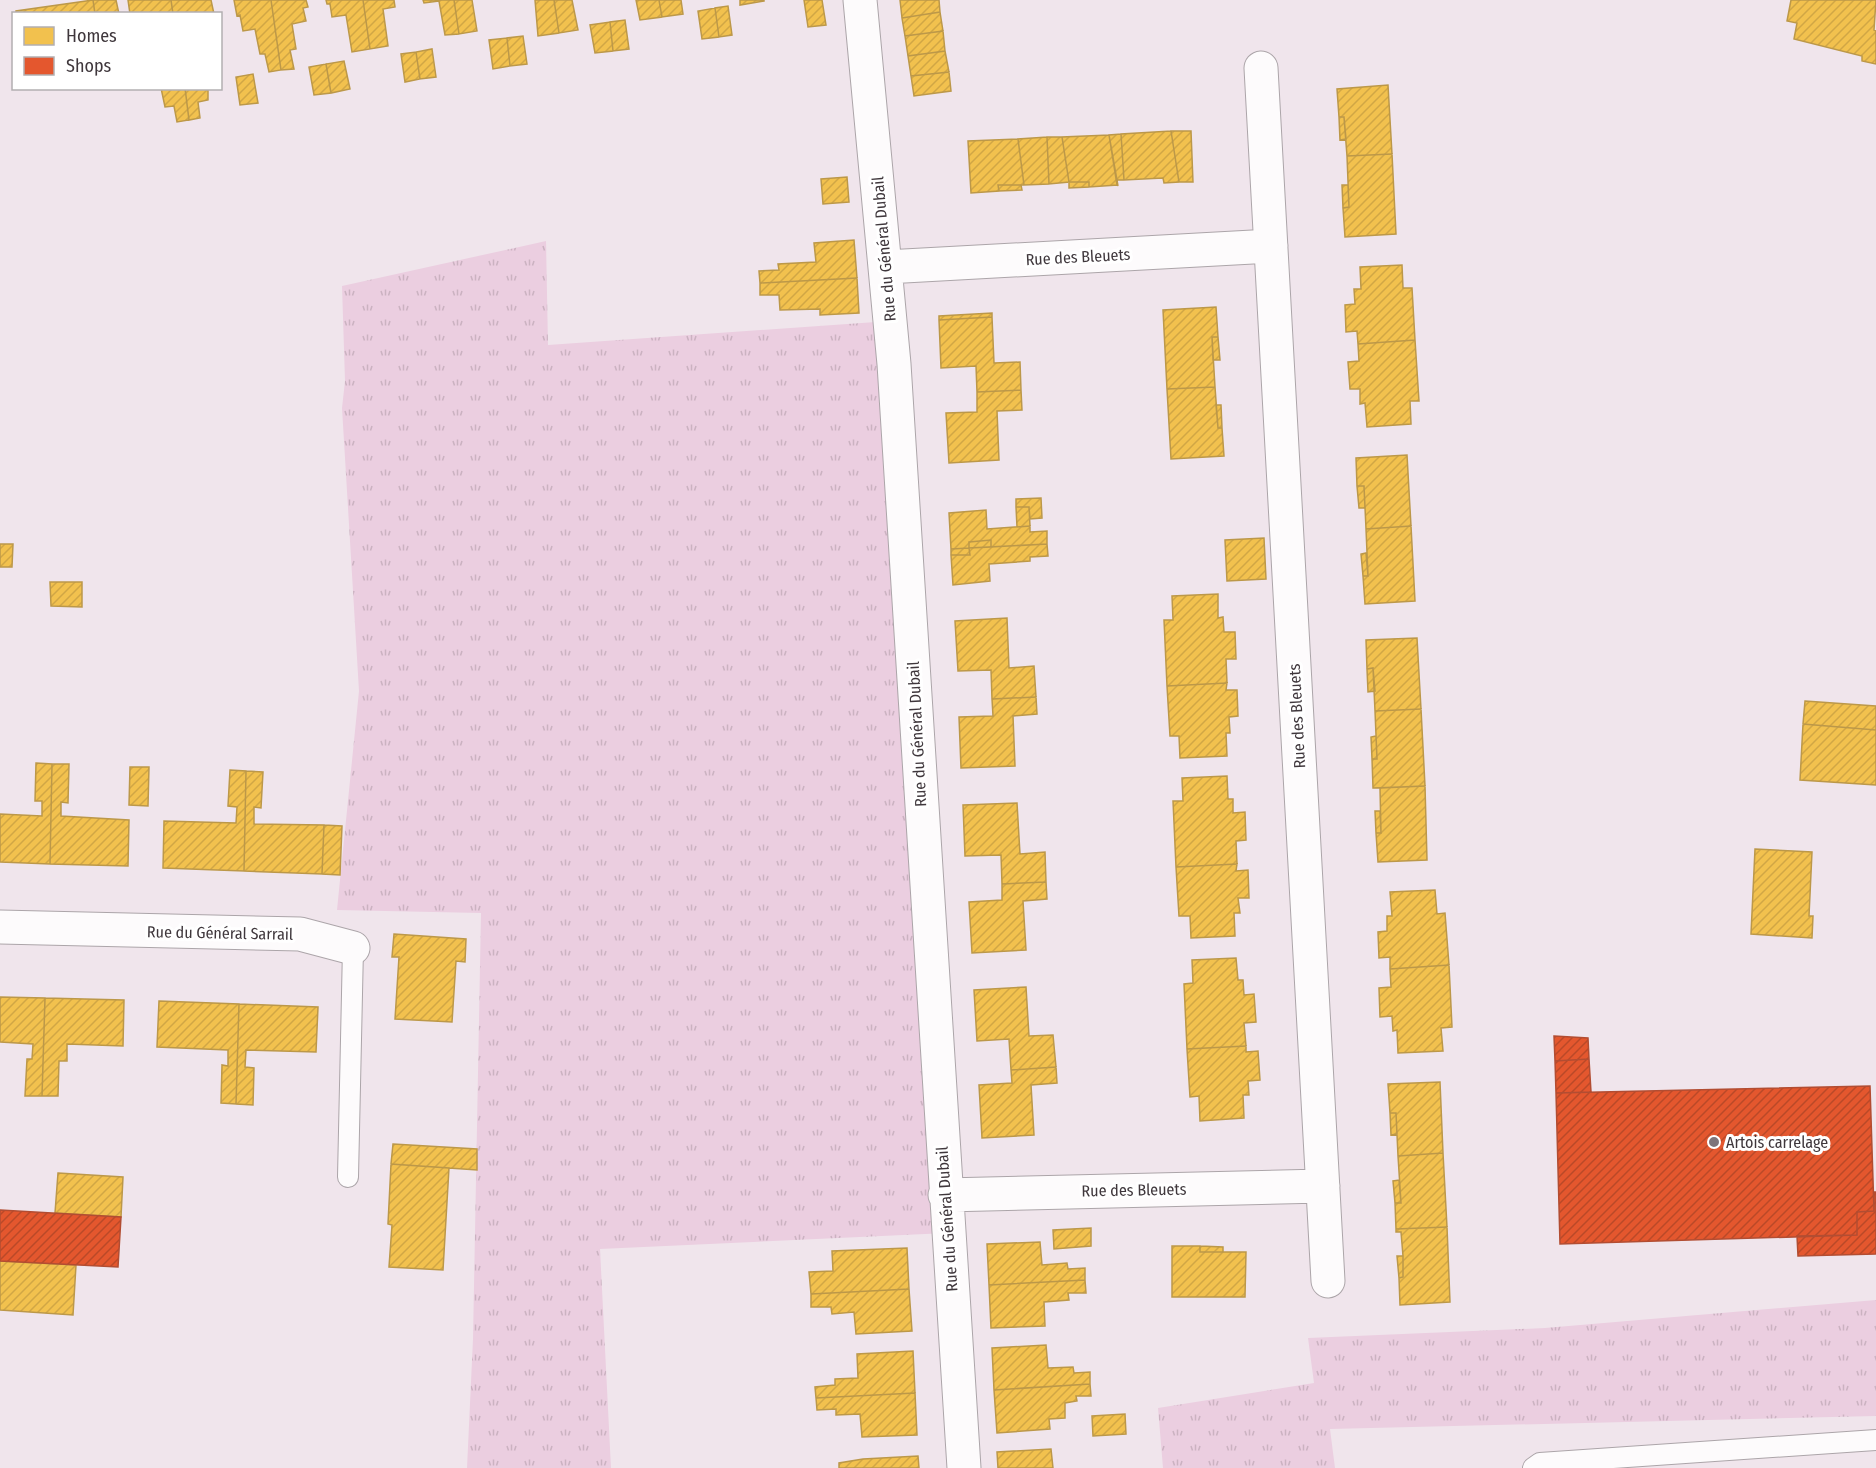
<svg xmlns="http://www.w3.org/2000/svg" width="1876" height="1468" font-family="'Fira Sans Condensed',sans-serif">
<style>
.grass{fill:url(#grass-tufts)}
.homes{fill:url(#homes-hatch);stroke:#bc9849;stroke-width:1.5}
.shops{fill:url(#shops-hatch);stroke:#b24d32;stroke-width:1.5}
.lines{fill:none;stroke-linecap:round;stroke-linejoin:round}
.lane-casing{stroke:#aca5a9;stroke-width:22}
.street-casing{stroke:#aca5a9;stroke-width:35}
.lane{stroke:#fdfbfc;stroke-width:20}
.street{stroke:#fdfbfc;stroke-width:33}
.poi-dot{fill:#7d747a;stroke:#fff;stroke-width:2}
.labels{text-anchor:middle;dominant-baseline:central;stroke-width:6;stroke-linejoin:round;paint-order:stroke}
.street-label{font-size:16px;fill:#3f373c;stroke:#fff}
.poi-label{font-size:16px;fill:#3f373c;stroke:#fff;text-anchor:start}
</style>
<defs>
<pattern id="grass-tufts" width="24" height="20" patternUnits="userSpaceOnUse" patternTransform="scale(1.5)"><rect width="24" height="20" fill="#ebcee0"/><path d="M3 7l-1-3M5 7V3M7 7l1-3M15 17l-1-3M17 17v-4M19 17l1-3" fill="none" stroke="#cbb2c1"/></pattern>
<pattern id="homes-hatch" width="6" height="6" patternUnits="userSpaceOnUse" patternTransform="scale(1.5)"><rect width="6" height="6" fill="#f2c14e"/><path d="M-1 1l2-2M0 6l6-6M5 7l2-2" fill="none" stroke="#d1a645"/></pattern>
<pattern id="shops-hatch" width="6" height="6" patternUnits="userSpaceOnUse" patternTransform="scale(1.5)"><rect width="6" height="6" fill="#e4572e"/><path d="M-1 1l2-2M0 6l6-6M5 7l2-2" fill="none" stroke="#ba4928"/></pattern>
</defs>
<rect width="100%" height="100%" fill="#f0e5ec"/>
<path class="grass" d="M 546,241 L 548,345 L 890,321 L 947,1233 L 600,1249 L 611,1468 L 467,1468 L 473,1339 L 481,913 L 337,910 L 359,691 L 342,408 L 345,381 L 342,286 Z
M 1876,1300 L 1876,1416 L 1330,1429 L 1335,1468 L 1163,1468 L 1158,1408 L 1314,1383 L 1308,1338 L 1545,1328 Z"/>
<path class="homes" d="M 93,0 L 116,0 L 119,14 L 95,14 Z
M 93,0 L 95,14 L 16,14 L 16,11 Z
M 128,0 L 171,0 L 173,14 L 130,14 Z
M 171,0 L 211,0 L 214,14 L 173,14 Z
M 234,0 L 271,0 L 281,70 L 269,72 L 265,54 L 260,54 L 255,29 L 243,31 L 240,15 L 237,16 Z
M 271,0 L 306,0 L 308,7 L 303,8 L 306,21 L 292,24 L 296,49 L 290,50 L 294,69 L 281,70 Z
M 326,0 L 363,0 L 370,49 L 352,52 L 346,15 L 332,17 L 330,4 L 327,4 Z
M 363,0 L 394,0 L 395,7 L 383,9 L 388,46 L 370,49 Z
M 423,0 L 454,0 L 459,34 L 445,35 L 439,1 L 424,3 Z
M 454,0 L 472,0 L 477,31 L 459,34 Z
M 535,0 L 554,0 L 559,33 L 538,36 Z
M 554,0 L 572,0 L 578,30 L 559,33 Z
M 636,0 L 659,0 L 662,17 L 640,20 Z
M 659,0 L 681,0 L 683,14 L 662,17 Z
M 740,0 L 764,0 L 764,1 L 740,5 Z
M 804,0 L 822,0 L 826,25 L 808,27 Z
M 900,0 L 939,0 L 940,12 L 902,18 Z
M 1791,0 L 1876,0 L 1874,30 L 1876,31 L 1876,64 L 1862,61 L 1862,56 L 1794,39 L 1797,23 L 1787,21 Z
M 728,6 L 732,35 L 719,37 L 715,8 Z
M 715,8 L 719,37 L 702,39 L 698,11 Z
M 940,12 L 943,31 L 905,36 L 902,18 Z
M 625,20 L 629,49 L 613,51 L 610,22 Z
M 610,22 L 613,51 L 595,53 L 590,25 Z
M 943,31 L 945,51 L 908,56 L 905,36 Z
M 523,36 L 527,64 L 510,66 L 507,38 Z
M 507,38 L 510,66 L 493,69 L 489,40 Z
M 432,49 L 436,77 L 420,79 L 416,52 Z
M 945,51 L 949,72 L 911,76 L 908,56 Z
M 416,52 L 420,79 L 405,82 L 401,54 Z
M 344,61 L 350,89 L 331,93 L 326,64 Z
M 326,64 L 331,93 L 314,95 L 309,67 Z
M 949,72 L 951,91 L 914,96 L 911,76 Z
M 253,74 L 258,103 L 240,105 L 236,77 Z
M 1388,85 L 1392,154 L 1347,156 L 1344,117 L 1339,117 L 1337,89 Z
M 161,88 L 185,88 L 189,120 L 177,122 L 174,106 L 165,107 Z
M 185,88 L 208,88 L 208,100 L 198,102 L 200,118 L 189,120 Z
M 1339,117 L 1344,117 L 1346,139 L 1340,140 Z
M 1171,131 L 1179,182 L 1164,183 L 1163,178 L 1124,180 L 1121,134 Z
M 1171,131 L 1191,131 L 1193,182 L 1179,182 Z
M 1121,134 L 1124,180 L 1117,180 L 1118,186 L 1109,135 Z
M 1109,135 L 1117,185 L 1089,187 L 1089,182 L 1069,182 L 1062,137 Z
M 1047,137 L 1049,184 L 1024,185 L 1018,139 Z
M 1047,137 L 1062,137 L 1069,182 L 1049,184 Z
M 1018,139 L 1024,185 L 998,185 L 999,191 L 971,193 L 968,141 Z
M 1392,154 L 1396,234 L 1345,237 L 1343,208 L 1349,207 L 1347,156 Z
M 847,177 L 849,202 L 823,204 L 821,179 Z
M 1069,182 L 1089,182 L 1089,187 L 1069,188 Z
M 998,185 L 1021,185 L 1022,190 L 999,191 Z
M 1342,185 L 1348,185 L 1349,207 L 1343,208 Z
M 854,240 L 857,278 L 760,283 L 759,271 L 779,270 L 778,264 L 816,262 L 814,243 Z
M 1402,265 L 1403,288 L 1412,288 L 1415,340 L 1358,344 L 1357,331 L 1346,332 L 1345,305 L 1355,304 L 1354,289 L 1361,289 L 1360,267 Z
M 857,278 L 859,313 L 820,315 L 820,309 L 780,310 L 779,295 L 760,295 L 760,283 Z
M 1216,307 L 1218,337 L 1212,337 L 1215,387 L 1167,389 L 1163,310 Z
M 992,313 L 992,317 L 939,320 L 939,316 Z
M 992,317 L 994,363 L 1020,362 L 1021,390 L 977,392 L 976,366 L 941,368 L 939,320 Z
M 1212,337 L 1218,337 L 1220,360 L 1213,360 Z
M 1415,340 L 1419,401 L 1410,401 L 1411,424 L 1367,427 L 1365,403 L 1360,404 L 1360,389 L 1350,389 L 1348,362 L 1359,361 L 1358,344 Z
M 1215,387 L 1218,428 L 1222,428 L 1224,456 L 1171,459 L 1167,389 Z
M 1021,390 L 1022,410 L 997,411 L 999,460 L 949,463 L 946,413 L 977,412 L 977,392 Z
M 1216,405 L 1221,405 L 1222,428 L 1218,428 Z
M 1407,455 L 1411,526 L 1366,529 L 1364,486 L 1357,486 L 1356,458 Z
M 1357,486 L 1364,486 L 1365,508 L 1359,508 Z
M 1041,498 L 1042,518 L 1030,519 L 1029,507 L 1016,507 L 1016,499 Z
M 1016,507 L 1029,507 L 1030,526 L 1017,527 Z
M 986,510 L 987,529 L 1030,526 L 1030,532 L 1047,531 L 1047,544 L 991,547 L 991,540 L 969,542 L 969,548 L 951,549 L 949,513 Z
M 1411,526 L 1415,601 L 1365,604 L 1363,576 L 1368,576 L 1366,529 Z
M 1264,538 L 1266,579 L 1227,581 L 1225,540 Z
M 991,540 L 991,547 L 969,548 L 969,542 Z
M 0,544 L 13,544 L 12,567 L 0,567 Z
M 1047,544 L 1048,556 L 1030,557 L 1030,561 L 989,564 L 990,581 L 953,585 L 951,555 L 970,555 L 969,548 Z
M 969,548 L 970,555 L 951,555 L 951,549 Z
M 1366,553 L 1368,576 L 1363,576 L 1361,554 Z
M 50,582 L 82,582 L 82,607 L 51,606 Z
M 1218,594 L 1218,618 L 1223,617 L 1224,632 L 1235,632 L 1236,659 L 1226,659 L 1227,683 L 1167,686 L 1164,620 L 1173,620 L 1172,596 Z
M 1007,618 L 1009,668 L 1034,666 L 1036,697 L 992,699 L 991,670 L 958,671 L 955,621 Z
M 1417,638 L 1421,709 L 1375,711 L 1373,668 L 1367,669 L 1366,640 Z
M 1373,668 L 1375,691 L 1368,692 L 1367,669 Z
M 1227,683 L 1226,690 L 1237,690 L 1238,716 L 1229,717 L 1230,733 L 1226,733 L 1227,756 L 1180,758 L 1179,736 L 1170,736 L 1167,686 Z
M 1036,697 L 1037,714 L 1013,716 L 1015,766 L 961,768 L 959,717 L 993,716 L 992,699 Z
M 1805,701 L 1876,706 L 1876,730 L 1803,724 Z
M 1421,709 L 1425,786 L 1373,788 L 1372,759 L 1377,759 L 1375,711 Z
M 1803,724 L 1876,730 L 1876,785 L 1800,780 Z
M 1376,736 L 1377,759 L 1372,759 L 1371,737 Z
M 36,763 L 52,764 L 50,864 L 0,862 L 0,814 L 42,816 L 42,801 L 35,801 Z
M 52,764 L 69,764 L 68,803 L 61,802 L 61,816 L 129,820 L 128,866 L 50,864 Z
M 130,767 L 149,767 L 148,806 L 129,805 Z
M 230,770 L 246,771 L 244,871 L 163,868 L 164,821 L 236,823 L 237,807 L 228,806 Z
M 246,771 L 263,772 L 261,808 L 254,807 L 254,824 L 324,825 L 322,874 L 244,871 Z
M 1227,776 L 1228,799 L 1233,799 L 1233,813 L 1245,812 L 1246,840 L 1236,841 L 1237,864 L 1176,867 L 1173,801 L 1183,801 L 1182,778 Z
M 1425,786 L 1427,860 L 1378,862 L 1376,833 L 1381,833 L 1380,788 Z
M 1017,803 L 1020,854 L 1045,852 L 1046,882 L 1002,884 L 1001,855 L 965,856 L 963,805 Z
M 1375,811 L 1380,811 L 1381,833 L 1376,833 Z
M 324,825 L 342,826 L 340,875 L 322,874 Z
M 1755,849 L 1812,852 L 1809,916 L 1813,916 L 1812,938 L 1751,934 Z
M 1237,864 L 1236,871 L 1248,870 L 1249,898 L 1238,898 L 1240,913 L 1234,913 L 1235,936 L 1191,938 L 1190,916 L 1179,916 L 1176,867 Z
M 1046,882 L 1047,899 L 1023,901 L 1026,950 L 972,953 L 969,902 L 1002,900 L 1002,884 Z
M 1435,890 L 1437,914 L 1445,913 L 1449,965 L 1390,969 L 1390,957 L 1379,958 L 1378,932 L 1387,931 L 1387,916 L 1392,916 L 1390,892 Z
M 394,934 L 466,939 L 465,962 L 456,961 L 452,1022 L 395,1019 L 399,957 L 392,957 Z
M 1236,958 L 1238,980 L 1243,980 L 1244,995 L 1254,994 L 1256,1022 L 1244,1023 L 1246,1046 L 1187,1049 L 1184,984 L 1193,983 L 1192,960 Z
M 1449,965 L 1452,1027 L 1441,1028 L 1443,1051 L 1398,1053 L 1397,1030 L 1393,1031 L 1392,1016 L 1380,1017 L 1379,988 L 1391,987 L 1390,969 Z
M 1026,987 L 1029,1036 L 1053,1035 L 1056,1067 L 1011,1070 L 1009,1039 L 977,1041 L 974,990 Z
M 0,997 L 45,998 L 42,1096 L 25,1096 L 27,1059 L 32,1059 L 33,1044 L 0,1042 Z
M 45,998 L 124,1000 L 123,1046 L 67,1044 L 67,1061 L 59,1061 L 58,1096 L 42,1096 Z
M 159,1001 L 239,1004 L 236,1104 L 221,1103 L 222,1065 L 228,1066 L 228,1050 L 157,1047 Z
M 239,1004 L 318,1007 L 316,1052 L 246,1050 L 245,1067 L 254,1068 L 253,1105 L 236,1104 Z
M 1246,1046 L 1246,1052 L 1258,1051 L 1260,1080 L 1248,1081 L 1249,1095 L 1243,1095 L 1244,1118 L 1200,1121 L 1199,1096 L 1190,1097 L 1187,1049 Z
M 1056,1067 L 1057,1083 L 1031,1085 L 1034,1135 L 982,1138 L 979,1085 L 1012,1083 L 1011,1070 Z
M 1440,1082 L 1443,1153 L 1398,1156 L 1396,1113 L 1390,1113 L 1388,1084 Z
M 1390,1113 L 1396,1113 L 1397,1134 L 1391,1135 Z
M 393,1144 L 477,1149 L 477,1170 L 391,1164 Z
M 1443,1153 L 1447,1227 L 1396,1229 L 1395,1203 L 1401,1203 L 1398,1156 Z
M 391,1164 L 449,1168 L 443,1270 L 389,1267 L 392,1225 L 388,1224 Z
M 58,1173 L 123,1177 L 121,1217 L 55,1213 Z
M 1399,1180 L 1401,1203 L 1395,1203 L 1393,1181 Z
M 1447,1227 L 1450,1302 L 1400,1305 L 1399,1278 L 1403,1277 L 1403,1256 L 1401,1232 L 1396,1232 L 1396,1229 Z
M 1091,1228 L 1091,1246 L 1054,1249 L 1053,1230 Z
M 1040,1242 L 1042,1265 L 1067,1263 L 1068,1269 L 1085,1268 L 1085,1280 L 989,1285 L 987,1244 Z
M 1172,1246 L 1200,1246 L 1200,1252 L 1246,1252 L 1245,1297 L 1172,1297 Z
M 1200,1246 L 1223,1247 L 1223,1252 L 1200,1252 Z
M 907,1248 L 909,1289 L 811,1294 L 809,1272 L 833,1271 L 832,1251 Z
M 1397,1256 L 1403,1256 L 1403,1277 L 1399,1278 Z
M 0,1261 L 76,1265 L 73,1315 L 0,1310 Z
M 1085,1280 L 1086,1293 L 1068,1293 L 1069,1300 L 1044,1302 L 1045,1326 L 991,1328 L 989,1285 Z
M 909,1289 L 912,1331 L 856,1334 L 854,1312 L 832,1314 L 831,1307 L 811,1307 L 811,1294 Z
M 1046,1345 L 1048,1368 L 1073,1367 L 1074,1373 L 1090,1372 L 1090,1384 L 994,1390 L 992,1348 Z
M 913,1351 L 915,1393 L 816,1398 L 815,1387 L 835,1385 L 835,1379 L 858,1378 L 857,1354 Z
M 1090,1384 L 1091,1396 L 1076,1396 L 1077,1401 L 1065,1403 L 1065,1418 L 1049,1419 L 1050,1429 L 997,1433 L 994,1390 Z
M 915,1393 L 917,1435 L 862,1437 L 860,1414 L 836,1415 L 836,1409 L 817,1410 L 816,1398 Z
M 1125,1414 L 1126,1434 L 1093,1436 L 1092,1416 Z
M 1051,1449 L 1053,1468 L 998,1468 L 997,1452 Z
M 918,1456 L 919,1468 L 839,1468 L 839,1463 L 863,1459 Z"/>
<path class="shops" d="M 1554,1036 L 1588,1038 L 1589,1059 L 1555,1061 Z
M 1589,1059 L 1591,1092 L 1556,1093 L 1555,1061 Z
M 1870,1086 L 1874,1211 L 1857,1212 L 1857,1235 L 1560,1244 L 1556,1093 Z
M 1874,1192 L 1876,1192 L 1876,1254 L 1798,1256 L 1797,1236 L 1857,1235 L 1857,1212 L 1874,1211 Z
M 0,1210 L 121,1217 L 118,1267 L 0,1261 Z"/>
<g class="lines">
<g class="lane-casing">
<path id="lane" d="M 348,1177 L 353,948
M 1533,1468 L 1540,1463 L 1876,1440"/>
</g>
<g class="street-casing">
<path id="street" d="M 860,0 L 894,364 L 964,1468
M 1261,68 L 1328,1281
M 886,267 L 1271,246
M 0,927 L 300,934 L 353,948
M 945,1195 L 1323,1186"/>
</g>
<use href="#lane" class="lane"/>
<use href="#street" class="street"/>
</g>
<circle class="poi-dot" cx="1714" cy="1142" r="6"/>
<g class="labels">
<g class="street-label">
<text transform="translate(884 249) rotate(-95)">Rue du Général Dubail</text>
<text transform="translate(1078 257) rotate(-3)">Rue des Bleuets</text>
<text transform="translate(1297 716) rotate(-93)">Rue des Bleuets</text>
<text transform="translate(917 734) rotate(-93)">Rue du Général Dubail</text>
<text transform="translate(220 933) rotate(1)">Rue du Général Sarrail</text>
<text transform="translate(1134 1190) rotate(-1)">Rue des Bleuets</text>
<text transform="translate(947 1219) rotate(-94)">Rue du Général Dubail</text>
</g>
<g class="poi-label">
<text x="1726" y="1142">Artois carrelage</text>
</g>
</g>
<rect x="12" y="12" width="210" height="78" fill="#ffffff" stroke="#b2afb1" stroke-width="1.5"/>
<rect x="24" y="27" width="30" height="18" fill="#f2c14e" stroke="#b2afb1" stroke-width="1.5"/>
<text x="66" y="42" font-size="18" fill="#3f373c">Homes</text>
<rect x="24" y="57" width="30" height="18" fill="#e4572e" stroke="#b2afb1" stroke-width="1.5"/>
<text x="66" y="72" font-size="18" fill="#3f373c">Shops</text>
</svg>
